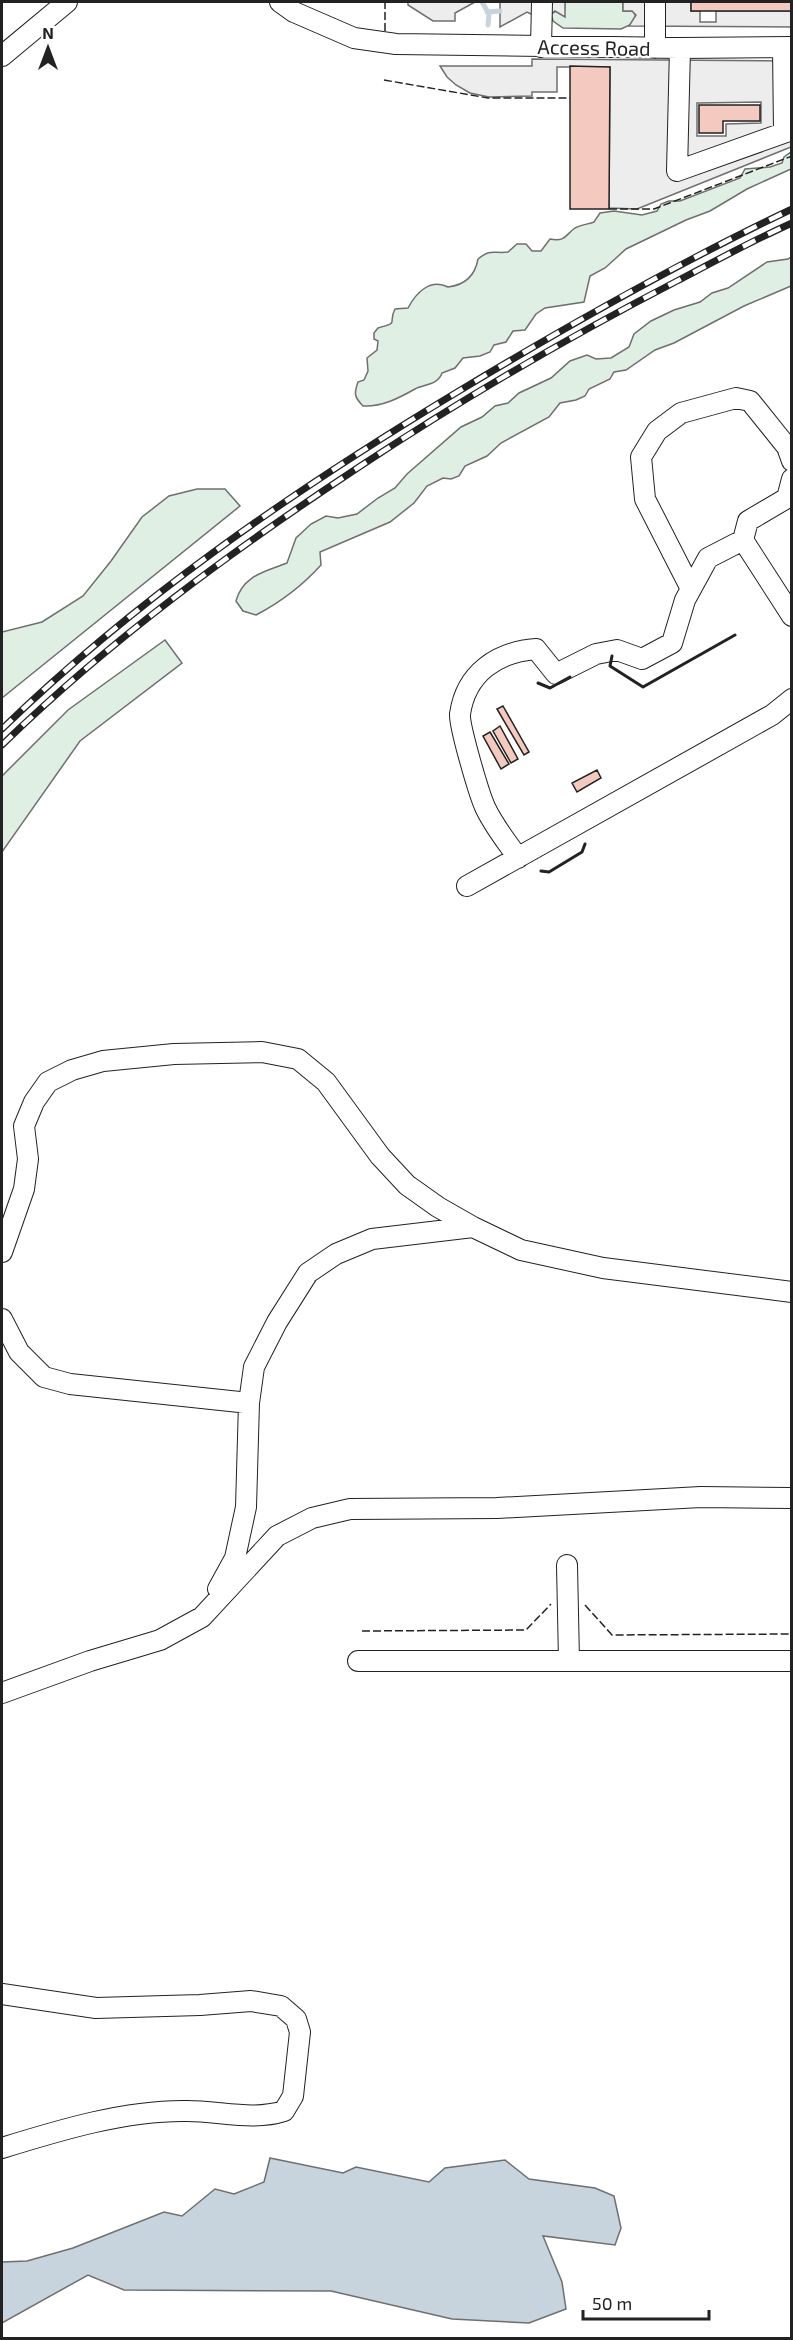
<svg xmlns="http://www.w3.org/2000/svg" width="793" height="2340" font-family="'Exo 2',sans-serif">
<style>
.green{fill:#e0efe3;stroke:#6f6f6f;stroke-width:1.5}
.parking{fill:#ededed;stroke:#6f6f6f;stroke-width:1.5;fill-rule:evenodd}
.water{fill:#c7d3dd;stroke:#6f6f6f;stroke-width:1.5}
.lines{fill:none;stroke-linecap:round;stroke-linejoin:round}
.stream{stroke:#c7d3dd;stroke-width:5}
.building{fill:#f3c9c0;stroke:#222;stroke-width:1.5}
.minor-casing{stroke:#222;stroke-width:22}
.minor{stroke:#fff;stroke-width:20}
.rail-casing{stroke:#222;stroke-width:7}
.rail{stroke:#fff;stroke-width:4.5;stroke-dasharray:14;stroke-linecap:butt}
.fence{stroke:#222;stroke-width:1.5;stroke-dasharray:8 3;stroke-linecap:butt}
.wall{stroke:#222;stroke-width:3}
.labels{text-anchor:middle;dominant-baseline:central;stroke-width:4.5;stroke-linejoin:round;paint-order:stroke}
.street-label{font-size:20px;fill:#222;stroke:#fff}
</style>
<rect width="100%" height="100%" fill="#fff"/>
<path class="green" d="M 565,2 L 623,2 L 623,11 L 633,11 L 636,17 L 632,24 L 621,29 L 563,28 L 553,21 L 551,14 L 556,11 L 564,16 Z
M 791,152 L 791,169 L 747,189 L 710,211 L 686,220 L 626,249 L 605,268 L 590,276 L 584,302 L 545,308 L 536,314 L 525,330 L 513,331 L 506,342 L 494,345 L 490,352 L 480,356 L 463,358 L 455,368 L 442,373 C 438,385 425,384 415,389 C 399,398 382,407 363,406 C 354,397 354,393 358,382 L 364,380 L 368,371 L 367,358 L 377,350 L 378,341 L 374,339 L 374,333 L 378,328 C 401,322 387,324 395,309 L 408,308 C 416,293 430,278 448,287 C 465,285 475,276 478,259 C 491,248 494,254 508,252 L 517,244 L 526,244 L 532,251 L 541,251 L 550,239 C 566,242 565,235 575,228 C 580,225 589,224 594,222 L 600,213 L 614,211 L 642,215 L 657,211 L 661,204 L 669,201 L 680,201 L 740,178 L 745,169 L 770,167 L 782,163 L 784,157 Z
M 791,257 L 791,286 L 744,306 L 674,343 L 655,350 L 626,370 L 614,372 L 610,379 L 589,389 L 585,396 L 576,400 L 560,403 L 549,417 L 501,443 L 487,456 L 465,466 L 459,476 L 451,479 L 443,478 L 427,486 L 414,503 L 390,522 L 320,552 L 321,565 C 302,586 281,602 256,615 L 243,611 L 236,601 C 243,575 265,572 287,563 L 296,538 L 311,524 L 326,516 L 338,518 L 357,514 L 378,498 L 395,488 L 407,474 L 461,427 L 482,417 L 495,406 L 508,403 L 519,393 L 551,378 L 570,361 L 587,355 L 596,359 L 611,358 L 629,347 L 634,334 L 651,321 L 674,310 L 700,302 L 712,293 L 728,288 L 767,262 L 788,259 Z
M 197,489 L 225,489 L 240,506 L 2,698 L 2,632 L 42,622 L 83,596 L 111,561 L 142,517 L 169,496 Z
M 165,640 L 182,663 L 80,741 L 2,852 L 2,776 L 68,710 Z"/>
<path class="parking" d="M 408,2 L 475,2 L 455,13 L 455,21 L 433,21 L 408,5 Z
M 500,2 L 565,2 L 565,17 L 555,11 L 551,14 L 531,14 L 527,12 L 500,27 Z
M 623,2 L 691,2 L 691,11 L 700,11 L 700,22 L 716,22 L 716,11 L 791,11 L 791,27 L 629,26 L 636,15 L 632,11 L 623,11 Z
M 532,59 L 791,61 L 791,147 L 637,209 L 609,208 L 610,67 L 557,67 L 557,92 L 532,92 L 532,96 L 489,97 L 470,93 L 456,85 L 447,77 L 440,66 L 532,66 ZM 761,102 L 761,123 L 726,124 L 726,136 L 697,136 L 697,103 Z"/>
<path class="water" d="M 270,2158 L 343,2173 L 356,2167 L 429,2182 L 445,2168 L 505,2160 L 529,2179 L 595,2188 L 614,2196 L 621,2228 L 615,2245 L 543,2236 L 562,2282 L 566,2309 L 529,2323 L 452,2319 L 331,2291 L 124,2290 L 88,2275 L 2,2323 L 2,2262 L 27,2261 L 73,2248 L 164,2212 L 182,2216 L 215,2189 L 234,2194 L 264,2182 Z"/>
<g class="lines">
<path class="stream" d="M 482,2 L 489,14 L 488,25
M 487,12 L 500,11"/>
</g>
<path class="building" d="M 691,2 L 792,2 L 792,11 L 691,11 Z
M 570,66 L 610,67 L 609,209 L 570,209 Z
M 699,105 L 760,105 L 760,121 L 723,121 L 723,133 L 699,133 Z
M 503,706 L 529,752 L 524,755 L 497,709 Z
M 500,726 L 518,759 L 511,763 L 493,731 Z
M 490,732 L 509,764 L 501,769 L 483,736 Z
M 597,770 L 601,778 L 577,792 L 572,783 Z"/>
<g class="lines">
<g class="minor-casing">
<path id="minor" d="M 280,2 L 294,12 L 354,38 L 396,44 L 680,48 L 792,47
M 541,47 L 542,2
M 655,48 L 655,2
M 680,48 L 677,171 L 792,130
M 783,48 L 784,131
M 2,56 L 67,2
M 792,479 L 787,498 L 748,521 L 743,540 L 792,616
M 691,589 L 645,499 L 641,457 L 657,431 L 681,413 L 736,398 L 750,401 L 787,447 L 792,461
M 518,858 C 507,842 493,825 485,807 C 479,794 459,726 460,714 C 466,673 497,652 536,649 L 556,674 L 596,654 L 617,650 L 642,659 L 672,643 L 685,600 L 708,558 L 743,540
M 467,886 L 772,715 L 792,699
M 2,1252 L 24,1189 L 28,1159 L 24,1126 L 34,1102 L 48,1082 L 72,1070 L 103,1061 L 174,1054 L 262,1052 L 298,1059 L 326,1082 L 380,1156 L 407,1185 L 438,1207 L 473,1227 L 521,1250 L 603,1268 L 792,1292
M 2,1319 L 19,1352 L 44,1377 L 70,1384 L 249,1403 L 246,1507 L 235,1558 L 218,1589
M 249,1403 L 254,1367 L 277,1322 L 308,1273 L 336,1254 L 372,1239 L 473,1227
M 567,1565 L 569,1661
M 358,1661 L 792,1661
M 2,1693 L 90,1661 L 160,1640 L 202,1617 L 277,1536 L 312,1518 L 350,1509 L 497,1508 L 701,1497 L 792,1498
M 2,1994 L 96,2008 L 200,2005 L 251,2001 L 281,2006 L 296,2019 L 300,2032 L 293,2096 L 284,2111 C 253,2121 220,2111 187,2111 C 126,2110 60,2130 2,2148"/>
</g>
<use href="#minor" class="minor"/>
<g class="rail-casing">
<path id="rail" d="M 2,729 C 135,600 290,493 449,397 C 560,330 674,265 792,209
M 2,745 C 110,640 233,550 359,467 C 462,399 567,338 677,281 C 715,261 752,241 792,223"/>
</g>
<use href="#rail" class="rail"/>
<path class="fence" d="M 385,31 L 385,2
M 384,80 L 488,98 L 570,98
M 609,209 L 654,209 L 792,156
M 585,1605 L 612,1635 L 792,1634
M 362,1631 L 526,1630 L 551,1604"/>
<path class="wall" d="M 612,656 L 610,666 L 643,687 L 735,635
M 538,683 L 550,688 L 570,677
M 541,871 L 549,872 L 582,852 L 585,844"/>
</g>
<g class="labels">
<g class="street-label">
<text transform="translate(594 47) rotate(1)">Access Road</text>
</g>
</g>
<rect width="793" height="2340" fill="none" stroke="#222222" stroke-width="6"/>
<g transform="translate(48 48)" stroke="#ffffff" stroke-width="4.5" paint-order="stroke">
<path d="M0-4.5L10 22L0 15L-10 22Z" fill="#222222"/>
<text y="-9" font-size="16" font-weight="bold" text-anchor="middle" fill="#222222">N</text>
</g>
<path d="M583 2310v9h126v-9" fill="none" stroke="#222222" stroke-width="3"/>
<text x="592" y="2310" font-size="18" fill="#222222" stroke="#ffffff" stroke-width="4.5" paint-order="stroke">50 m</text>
</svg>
